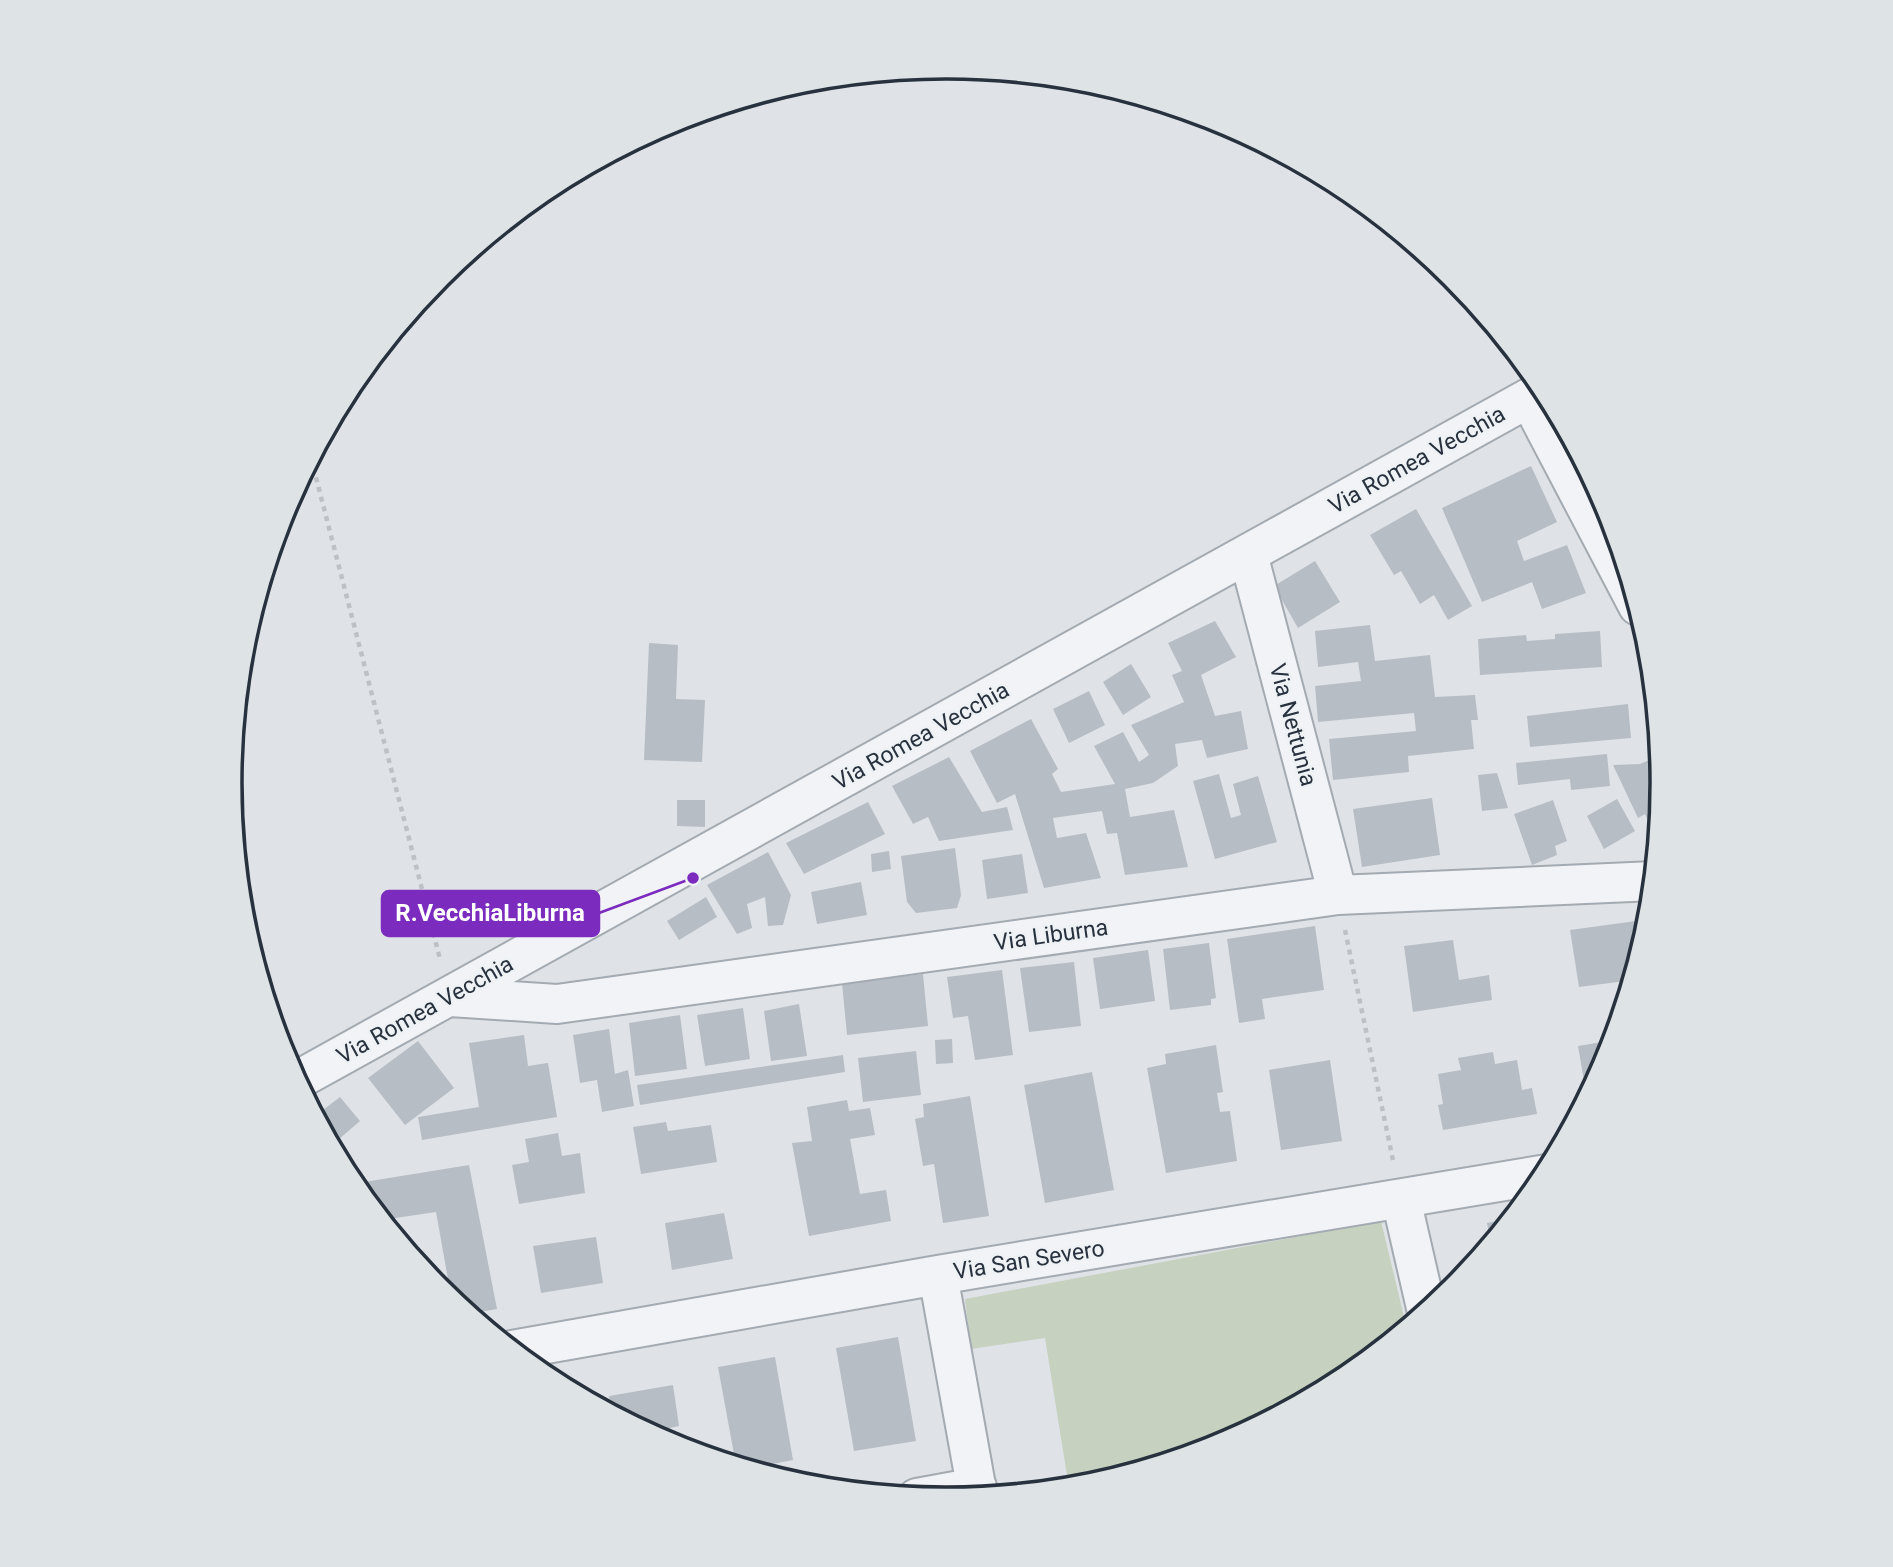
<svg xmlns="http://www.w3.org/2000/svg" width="1893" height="1567" font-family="Roboto,sans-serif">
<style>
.green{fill:#c6d1c0}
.building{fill:#b6bdc4}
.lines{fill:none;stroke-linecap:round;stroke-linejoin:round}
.minor-casing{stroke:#a4aab1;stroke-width:42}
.path{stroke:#bdc1c6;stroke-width:4.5;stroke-dasharray:5 5;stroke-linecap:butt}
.minor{stroke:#f1f3f6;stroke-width:38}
.labels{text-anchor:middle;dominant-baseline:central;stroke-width:5;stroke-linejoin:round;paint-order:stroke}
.street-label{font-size:23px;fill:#28323e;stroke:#eef2f5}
.rim{fill:none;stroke:#28323e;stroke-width:3.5}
.leader{fill:none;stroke:#7b2cbf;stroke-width:2.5}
.callout-dot{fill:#7b2cbf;stroke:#eef2f5;stroke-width:2.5}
.callout{fill:#7b2cbf;stroke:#7b2cbf;stroke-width:2.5}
.callout-label{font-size:24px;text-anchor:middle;font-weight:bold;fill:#fff}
</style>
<rect width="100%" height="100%" fill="#dfe3e7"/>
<path class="green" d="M 1381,1221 L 1407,1329 L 1345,1380 L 1221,1446 L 1086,1487 L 1069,1488 L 1045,1338 L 971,1349 L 965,1299 Z"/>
<path class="building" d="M 1531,466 L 1557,522 L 1517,541 L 1524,561 L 1567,545 L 1586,593 L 1542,609 L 1532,582 L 1482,602 L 1442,508 Z
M 1416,509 L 1472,606 L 1448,620 L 1434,595 L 1420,604 L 1401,571 L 1394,575 L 1370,535 Z
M 1315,561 L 1340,602 L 1298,628 L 1274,586 Z
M 1215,621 L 1236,657 L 1201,675 L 1215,716 L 1241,711 L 1248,749 L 1207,758 L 1202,740 L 1175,744 L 1178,766 L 1153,783 L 1125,789 L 1130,817 L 1174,810 L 1188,867 L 1125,875 L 1117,833 L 1107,834 L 1102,811 L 1053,818 L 1057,838 L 1086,833 L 1101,878 L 1044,888 L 1015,794 L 997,803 L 970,751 L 1031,719 L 1058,769 L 1052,774 L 1061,792 L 1115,784 L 1094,746 L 1123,732 L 1139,762 L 1149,755 L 1131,725 L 1184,702 L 1172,675 L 1182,671 L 1168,643 Z
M 1370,625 L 1375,661 L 1430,655 L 1435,697 L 1475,695 L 1478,720 L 1471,720 L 1474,749 L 1408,756 L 1409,772 L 1333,780 L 1329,739 L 1416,731 L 1414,713 L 1318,722 L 1315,686 L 1361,681 L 1358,662 L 1318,667 L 1315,631 Z
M 1600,631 L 1602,667 L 1480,675 L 1478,639 L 1526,635 L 1527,641 L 1555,639 L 1555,634 Z
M 649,643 L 678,645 L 676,699 L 705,700 L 702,762 L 644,760 Z
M 1131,664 L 1151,697 L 1123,715 L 1103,682 Z
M 1089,691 L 1105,725 L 1069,743 L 1053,709 Z
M 1628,704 L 1631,738 L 1530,747 L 1527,716 Z
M 1607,754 L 1610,786 L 1571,790 L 1570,779 L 1518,785 L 1516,763 Z
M 1661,755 L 1663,784 L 1656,836 L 1645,814 L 1638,818 L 1613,765 L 1640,764 Z
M 949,757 L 982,812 L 1007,807 L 1013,830 L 939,841 L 928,817 L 913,824 L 892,786 Z
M 1497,773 L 1508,808 L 1482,811 L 1478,775 Z
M 1219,774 L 1231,818 L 1241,815 L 1233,784 L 1258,776 L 1277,842 L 1215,859 L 1193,781 Z
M 1432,798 L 1440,855 L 1362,867 L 1353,809 Z
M 1617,799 L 1635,831 L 1604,849 L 1587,816 Z
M 677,800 L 705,800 L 705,827 L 677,826 Z
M 1553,800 L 1567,841 L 1555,846 L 1557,855 L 1532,865 L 1514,814 Z
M 868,802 L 885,834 L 804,874 L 786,843 Z
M 955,848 L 961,895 L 957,908 L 916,913 L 907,902 L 901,856 Z
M 889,851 L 891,869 L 872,872 L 871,854 Z
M 768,852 L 791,895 L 783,925 L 768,926 L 765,897 L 747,904 L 752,928 L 737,934 L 707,885 Z
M 1022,854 L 1028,893 L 987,899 L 982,860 Z
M 861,882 L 867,915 L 817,924 L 811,892 Z
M 706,897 L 717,917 L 679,940 L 667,921 Z
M 1636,921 L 1641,953 L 1633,980 L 1579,987 L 1570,930 Z
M 1315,926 L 1324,990 L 1262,999 L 1265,1019 L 1239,1023 L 1227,939 Z
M 1453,940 L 1459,980 L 1489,975 L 1492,1000 L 1413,1012 L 1404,946 Z
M 1209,943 L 1216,998 L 1211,999 L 1211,1005 L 1170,1010 L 1163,949 Z
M 1148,950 L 1155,1001 L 1100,1009 L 1093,958 Z
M 1074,962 L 1081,1026 L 1029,1032 L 1020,968 Z
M 1002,970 L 1013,1055 L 975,1060 L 968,1016 L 953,1018 L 947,977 Z
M 923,974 L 928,1026 L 847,1035 L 842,983 Z
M 799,1004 L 807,1056 L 771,1061 L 764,1011 Z
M 743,1008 L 750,1059 L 705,1066 L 697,1015 Z
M 680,1015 L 687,1069 L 635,1076 L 629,1023 Z
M 609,1029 L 615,1074 L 628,1070 L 634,1106 L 602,1112 L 597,1080 L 580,1083 L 573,1035 Z
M 524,1035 L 528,1066 L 548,1063 L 557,1117 L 422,1140 L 418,1117 L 479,1107 L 469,1043 Z
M 952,1039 L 953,1063 L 936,1064 L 935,1040 Z
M 418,1041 L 454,1088 L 405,1125 L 368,1078 Z
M 1608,1041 L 1612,1049 L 1609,1058 L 1587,1098 L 1578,1046 Z
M 1216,1045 L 1223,1092 L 1217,1093 L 1220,1112 L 1230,1111 L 1237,1161 L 1166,1173 L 1147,1068 L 1166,1064 L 1165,1054 Z
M 916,1051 L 921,1095 L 863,1102 L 858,1058 Z
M 1493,1052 L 1495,1064 L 1517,1060 L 1522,1090 L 1532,1088 L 1537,1114 L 1443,1130 L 1438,1105 L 1443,1104 L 1438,1074 L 1461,1070 L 1458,1058 Z
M 843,1055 L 845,1072 L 640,1105 L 637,1085 Z
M 1330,1060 L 1342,1141 L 1281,1150 L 1269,1070 Z
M 1092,1072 L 1114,1190 L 1045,1203 L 1024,1085 Z
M 970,1096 L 989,1216 L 943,1223 L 934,1164 L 923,1166 L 915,1119 L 924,1117 L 923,1104 Z
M 340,1097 L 360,1121 L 331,1146 L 315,1116 Z
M 847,1100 L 849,1111 L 870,1108 L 875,1135 L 850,1139 L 860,1194 L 886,1190 L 891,1221 L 809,1236 L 792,1143 L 812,1141 L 807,1107 Z
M 666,1122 L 668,1131 L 711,1125 L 717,1162 L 641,1174 L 633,1127 Z
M 558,1133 L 562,1156 L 580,1153 L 585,1193 L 519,1204 L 512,1165 L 529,1162 L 525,1139 Z
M 469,1165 L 497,1309 L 468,1314 L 432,1282 L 448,1279 L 436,1212 L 382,1220 L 352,1184 Z
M 724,1213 L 733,1259 L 672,1270 L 665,1223 Z
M 1513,1218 L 1503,1231 L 1491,1245 L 1487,1223 Z
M 596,1237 L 603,1283 L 541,1293 L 533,1246 Z
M 898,1337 L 916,1441 L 854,1451 L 836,1348 Z
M 775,1357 L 793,1460 L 747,1469 L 736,1465 L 718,1367 Z
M 673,1385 L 679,1426 L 670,1428 L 673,1446 L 612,1414 L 609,1396 Z"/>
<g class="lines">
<g class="minor-casing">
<path id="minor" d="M 1529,398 L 1638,606
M 1248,554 L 1338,895
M 450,997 L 557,1004 L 1338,895 L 1654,881
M 296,1081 L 1545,389
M 1401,1199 L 1427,1312
M 938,1275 L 978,1497
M 512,1350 L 938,1275 L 1547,1174
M 917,1498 L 977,1487"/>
</g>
<path class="path" d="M 311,458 L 440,959
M 1345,930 L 1394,1165"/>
<use href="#minor" class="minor"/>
</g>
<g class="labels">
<g class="street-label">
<text transform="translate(1417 460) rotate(-29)">Via Romea Vecchia</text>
<text transform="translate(1293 725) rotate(75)">Via Nettunia</text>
<text transform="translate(921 736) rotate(-29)">Via Romea Vecchia</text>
<text transform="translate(1051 935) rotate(-8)">Via Liburna</text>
<text transform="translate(425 1010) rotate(-29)">Via Romea Vecchia</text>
<text transform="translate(1029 1260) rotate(-9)">Via San Severo</text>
</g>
</g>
<path d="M0 0H1893V1567H0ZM242 783a704 704 0 1 1 1408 0a704 704 0 1 1-1408 0Z" fill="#dee3e6" fill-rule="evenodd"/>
<path class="rim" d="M242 783a704 704 0 1 1 1408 0a704 704 0 1 1-1408 0Z"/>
<path class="leader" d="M693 878L599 913"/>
<circle class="callout-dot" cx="693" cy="878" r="7"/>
<rect class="callout" x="382" y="891" width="217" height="45" rx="7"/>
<g class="callout-label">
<text x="490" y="921">R.VecchiaLiburna</text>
</g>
</svg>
